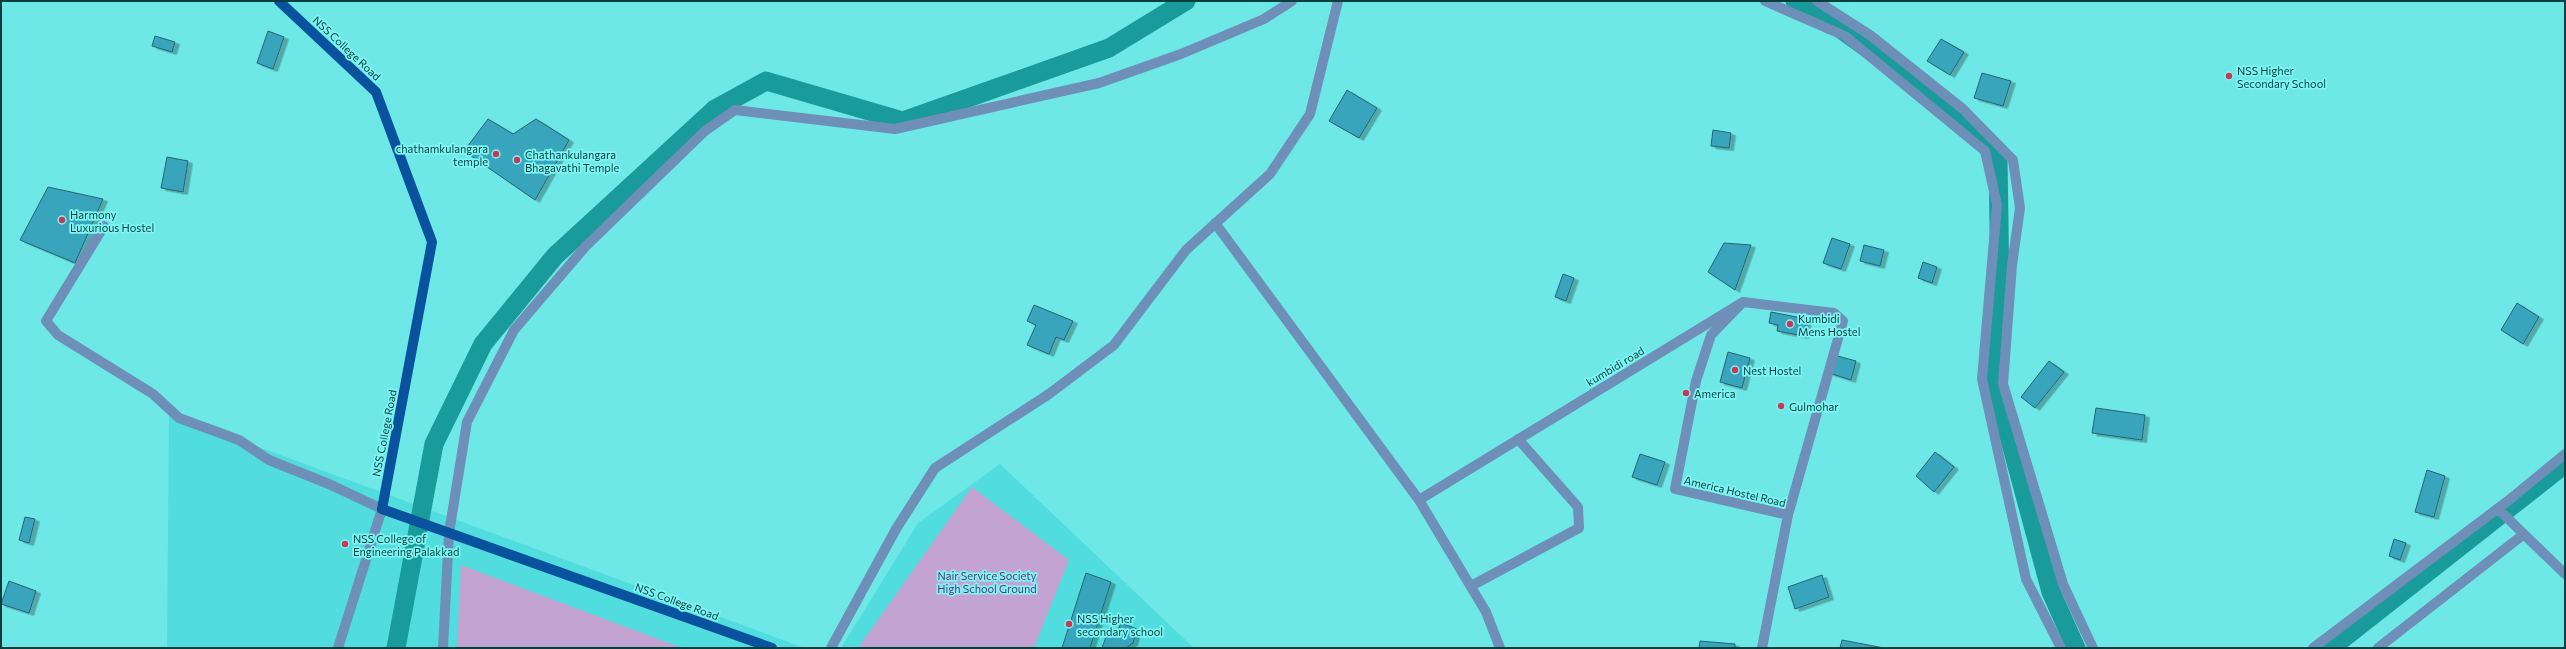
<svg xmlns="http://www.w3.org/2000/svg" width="2566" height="649" font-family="Commissioner,sans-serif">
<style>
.built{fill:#51dddd}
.green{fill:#c2a3d1}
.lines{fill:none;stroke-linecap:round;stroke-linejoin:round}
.canal{stroke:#1a9b9b;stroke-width:19}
.building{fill:#37a5bc;stroke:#276472;filter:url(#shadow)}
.minor{stroke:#6e8fb8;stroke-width:10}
.major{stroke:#09529d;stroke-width:10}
.poi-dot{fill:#c93954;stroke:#7df5f4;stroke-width:1.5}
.labels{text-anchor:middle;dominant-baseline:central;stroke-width:3.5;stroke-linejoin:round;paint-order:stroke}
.street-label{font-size:11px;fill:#053f3e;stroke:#7df5f4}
.poi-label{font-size:11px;fill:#053f3e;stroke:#7df5f4;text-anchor:start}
.park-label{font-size:11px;fill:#642e7a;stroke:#7df5f4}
</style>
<defs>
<filter id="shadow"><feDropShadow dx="4.5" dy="2.5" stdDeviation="0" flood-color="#0004"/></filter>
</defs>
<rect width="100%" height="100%" fill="#6ee8e7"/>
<path class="built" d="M 169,414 L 805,648 L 167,648 Z
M 1000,464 L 1194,648 L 841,648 L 918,523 Z"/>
<path class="green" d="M 972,487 L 1069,560 L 1034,648 L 858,648 Z
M 461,565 L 682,648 L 457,648 Z"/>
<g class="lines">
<path class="canal" d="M 1795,1 L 1820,14 L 1964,118 L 1998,157 L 2000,292 L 1992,385 L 2010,440 L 2051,592 L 2076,648
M 396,648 L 434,444 L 483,344 L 555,256 L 715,109 L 766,81 L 903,121 L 1109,48 L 1186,1
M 2331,648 L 2565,464"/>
</g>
<path class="building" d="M 268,31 L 284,37 L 273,69 L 257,63 Z
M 155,36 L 175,42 L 172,52 L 152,46 Z
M 1941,39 L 1964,52 L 1950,75 L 1927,61 Z
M 1982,73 L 2011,81 L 2003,106 L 1974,98 Z
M 1347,90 L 1377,108 L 1359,138 L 1329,121 Z
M 488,119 L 513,134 L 536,119 L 569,140 L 535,200 L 464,151 Z
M 1713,130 L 1731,133 L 1729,148 L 1711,146 Z
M 167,157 L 188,161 L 183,192 L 161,188 Z
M 48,187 L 103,199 L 75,263 L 20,240 Z
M 1832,238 L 1850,244 L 1841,269 L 1823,263 Z
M 1724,243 L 1751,245 L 1735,290 L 1708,272 Z
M 1864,245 L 1884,250 L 1880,266 L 1860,261 Z
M 1923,262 L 1937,267 L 1932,283 L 1918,278 Z
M 1563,274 L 1574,278 L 1566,301 L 1555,297 Z
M 2517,303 L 2539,317 L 2523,344 L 2501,330 Z
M 1034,305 L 1073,321 L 1064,340 L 1056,337 L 1049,354 L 1027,345 L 1036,325 L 1027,321 Z
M 1771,312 L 1807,319 L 1804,336 L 1777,331 L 1778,325 L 1769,323 Z
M 1728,352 L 1750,358 L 1742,388 L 1720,382 Z
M 1834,355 L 1856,361 L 1851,380 L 1829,373 Z
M 2049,361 L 2064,372 L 2035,408 L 2021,397 Z
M 2096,408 L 2145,415 L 2142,440 L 2092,433 Z
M 1935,452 L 1954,467 L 1934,492 L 1916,476 Z
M 1640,454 L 1665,462 L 1657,485 L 1632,477 Z
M 2427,470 L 2445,476 L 2434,517 L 2415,512 Z
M 25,517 L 35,519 L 29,543 L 19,540 Z
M 2394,539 L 2406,543 L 2400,560 L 2389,556 Z
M 1086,573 L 1111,582 L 1090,648 L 1062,648 Z
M 1822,575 L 1829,597 L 1795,609 L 1788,587 Z
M 9,581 L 36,591 L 29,613 L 1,604 Z
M 1121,623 L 1137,629 L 1133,643 L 1126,648 L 1102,648 L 1107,634 L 1115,637 Z
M 1842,640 L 1884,648 L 1840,648 Z
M 1700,641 L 1735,644 L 1735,648 L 1699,648 Z"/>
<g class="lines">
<path class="minor" d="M 1765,1 L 1845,36 L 1985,151 L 1997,205 L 1982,379 L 2026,579 L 2061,648
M 1817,1 L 1870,35 L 1963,109 L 2013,160 L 2020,208 L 2012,265 L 2003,384 L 2063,584 L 2093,648
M 1215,223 L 1419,500 L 1486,612 L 1500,648
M 104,226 L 46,321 L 58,335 L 153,394 L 179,418 L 239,440 L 269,460 L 329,484 L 382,509 L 338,648
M 1743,302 L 1834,313 L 1843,321 L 1788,515
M 1419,500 L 1743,302 L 1711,335 L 1696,381 L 1675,489 L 1788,515 L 1762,648
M 2498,509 L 2565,574
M 1471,586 L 1579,528 L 1578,507 L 1518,439
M 443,648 L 449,533 L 467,422 L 514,330 L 585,247 L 705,131 L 735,110 L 895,129 L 1099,83 L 1181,54 L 1264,19 L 1292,1
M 831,648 L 896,529 L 935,468 L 1049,394 L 1114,345 L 1186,250 L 1270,174 L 1310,114 L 1338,1
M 2313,648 L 2509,500 L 2565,454
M 2378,648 L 2524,534"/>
<path class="major" d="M 279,1 L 376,92 L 432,242 L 382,509 L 772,648"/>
</g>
<g class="poi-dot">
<circle cx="2229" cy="76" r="4"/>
<circle cx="496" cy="154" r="4"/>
<circle cx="517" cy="160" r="4"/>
<circle cx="62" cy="220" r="4"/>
<circle cx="1790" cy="324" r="4"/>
<circle cx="1735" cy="370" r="4"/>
<circle cx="1686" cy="393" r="4"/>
<circle cx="1781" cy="406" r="4"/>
<circle cx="345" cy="544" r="4"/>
<circle cx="1069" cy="624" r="4"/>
</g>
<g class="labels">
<g class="street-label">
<text transform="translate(347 48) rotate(43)">NSS College Road</text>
<text transform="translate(1615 366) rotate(-31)">kumbidi road</text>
<text transform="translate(384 433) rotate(-79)">NSS College Road</text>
<text transform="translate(1735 491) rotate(13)">America Hostel Road</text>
<text transform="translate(677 601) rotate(20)">NSS College Road</text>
</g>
<g class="poi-label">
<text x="2237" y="70">NSS Higher<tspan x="2237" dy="13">Secondary School</tspan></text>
<text x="488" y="148" text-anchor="end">chathamkulangara<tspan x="488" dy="13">temple</tspan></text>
<text x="525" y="154">Chathankulangara<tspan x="525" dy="13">Bhagavathi Temple</tspan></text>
<text x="70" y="214">Harmony<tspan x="70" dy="13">Luxurious Hostel</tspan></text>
<text x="1798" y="318">Kumbidi<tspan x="1798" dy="13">Mens Hostel</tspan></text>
<text x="1743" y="370">Nest Hostel</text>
<text x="1694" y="393">America</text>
<text x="1789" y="406">Gulmohar</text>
<text x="353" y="538">NSS College of<tspan x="353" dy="13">Engineering Palakkad</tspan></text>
<text x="1077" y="618">NSS Higher<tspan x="1077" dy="13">secondary school</tspan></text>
</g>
<g class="park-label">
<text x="987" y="575">Nair Service Society<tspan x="987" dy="13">High School Ground</tspan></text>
</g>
</g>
<rect width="2566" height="649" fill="none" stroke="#053f3e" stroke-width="4"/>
</svg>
